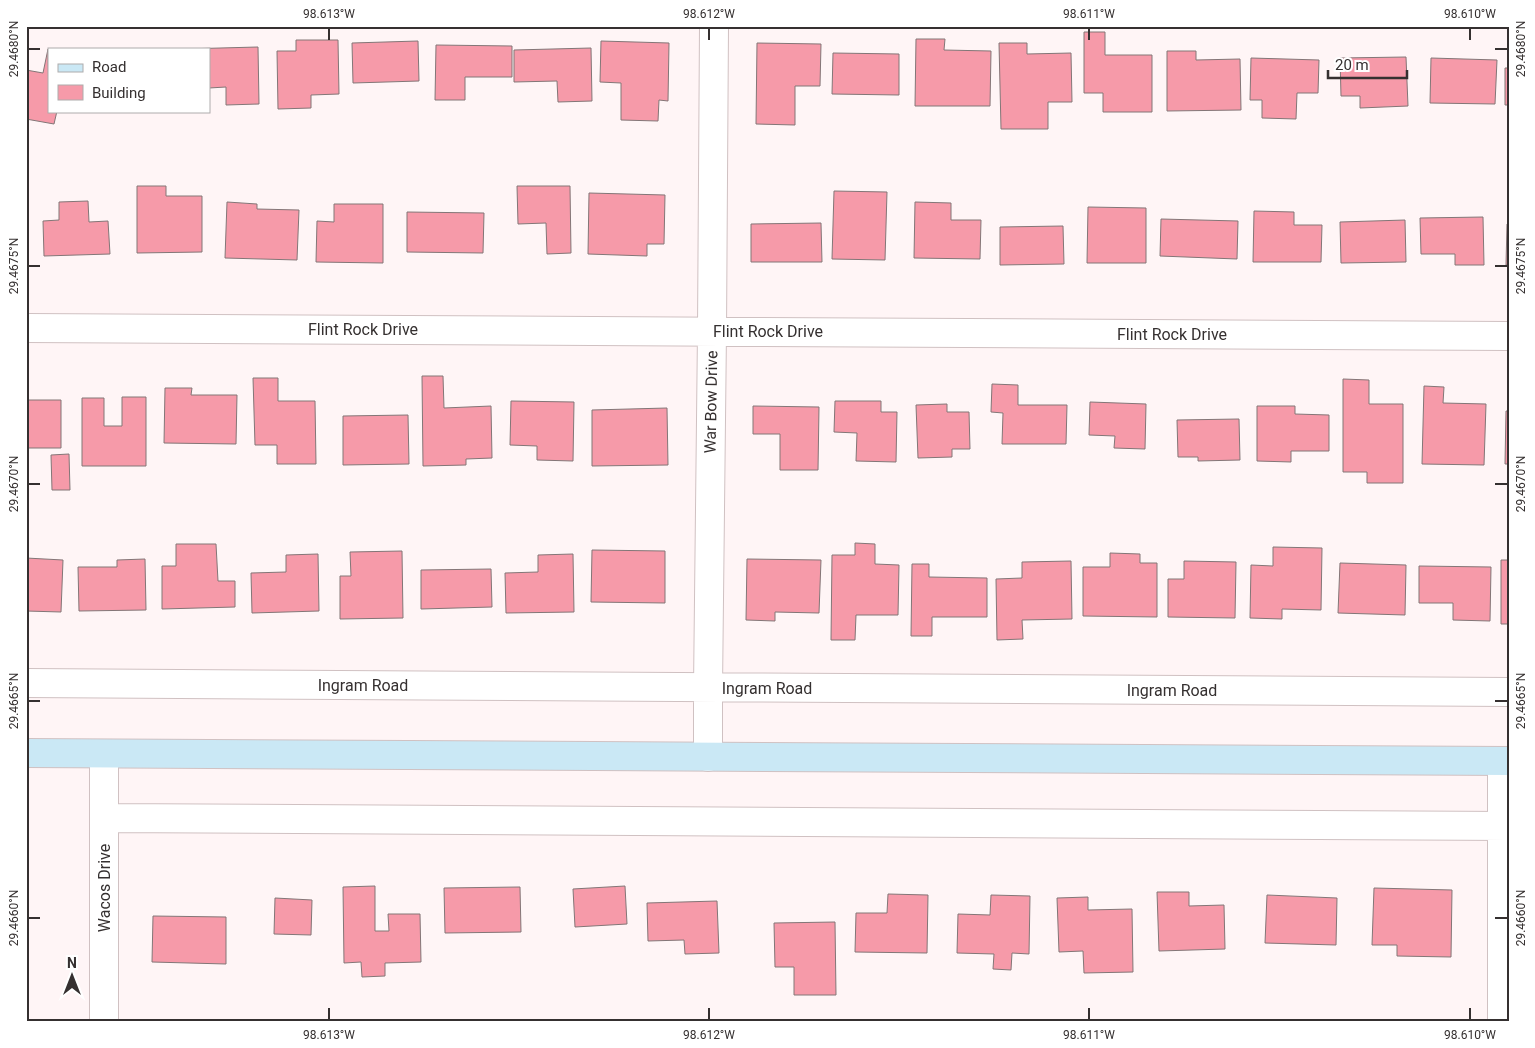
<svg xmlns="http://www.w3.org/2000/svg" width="1535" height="1048" font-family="Roboto,sans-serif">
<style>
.building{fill:#f69aa9;stroke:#837677}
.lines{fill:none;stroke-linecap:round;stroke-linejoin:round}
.street-casing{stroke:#d0c1c2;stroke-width:30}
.secondary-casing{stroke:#d0c1c2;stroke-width:30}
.street{stroke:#fff;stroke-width:28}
.secondary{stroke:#cae8f5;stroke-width:28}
.ticks{fill:none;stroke:#353030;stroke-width:2}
.labels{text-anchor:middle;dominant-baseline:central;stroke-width:4;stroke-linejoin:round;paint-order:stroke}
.street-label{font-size:16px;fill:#353030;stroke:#fff}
.neatline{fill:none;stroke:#353030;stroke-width:2}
.ticks-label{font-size:12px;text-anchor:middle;fill:#353030}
</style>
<rect width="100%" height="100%" fill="#fff5f6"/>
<path class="building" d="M 1084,32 L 1105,32 L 1105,55 L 1152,55 L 1152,112 L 1103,112 L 1103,93 L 1084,93 Z
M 916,39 L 945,39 L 944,50 L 991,51 L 990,106 L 915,106 Z
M 296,40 L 338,40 L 339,94 L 311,95 L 311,108 L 278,109 L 277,51 L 296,51 Z
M 418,41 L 419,81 L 353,83 L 352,43 Z
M 601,41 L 669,43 L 668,101 L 659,100 L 658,121 L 621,120 L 621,83 L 600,82 Z
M 757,43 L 821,44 L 820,86 L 795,86 L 795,125 L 756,124 Z
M 999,43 L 1027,43 L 1027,54 L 1071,53 L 1072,102 L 1048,102 L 1048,129 L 1001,129 Z
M 436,45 L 512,46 L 512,77 L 465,77 L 465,100 L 435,100 Z
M 258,47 L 259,104 L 226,105 L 226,87 L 209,88 L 209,49 L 183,49 Z
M 591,48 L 592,101 L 558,102 L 557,81 L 514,82 L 514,50 Z
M 48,49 L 49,111 L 57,111 L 54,124 L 26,119 L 26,70 L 43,73 Z
M 1167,51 L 1196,51 L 1196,60 L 1240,59 L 1241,110 L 1167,111 Z
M 833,53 L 899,54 L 899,95 L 832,94 Z
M 1406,57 L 1408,106 L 1360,108 L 1360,96 L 1341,96 L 1340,58 Z
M 1251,58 L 1319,60 L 1318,93 L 1297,93 L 1296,119 L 1262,118 L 1262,100 L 1250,100 Z
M 1431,58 L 1497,60 L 1495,104 L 1430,103 Z
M 1505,68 L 1509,68 L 1509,105 L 1505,105 Z
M 137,186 L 166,186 L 166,196 L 202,196 L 202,252 L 137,253 Z
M 517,186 L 570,186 L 571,253 L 547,254 L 546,223 L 518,224 Z
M 834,191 L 887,192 L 885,260 L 832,259 Z
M 26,192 L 28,250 L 26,250 Z
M 589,193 L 665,195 L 664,244 L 647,244 L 647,256 L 588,254 Z
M 88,201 L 89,222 L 108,221 L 110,254 L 44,256 L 43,221 L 59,220 L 59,202 Z
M 227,202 L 257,204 L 257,209 L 299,210 L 297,260 L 225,258 Z
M 915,202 L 951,203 L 951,220 L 981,220 L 980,259 L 914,258 Z
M 334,204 L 383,204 L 383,263 L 316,262 L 317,221 L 334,222 Z
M 1088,207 L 1146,208 L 1146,263 L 1087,263 Z
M 1254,211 L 1294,212 L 1294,225 L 1322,225 L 1321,262 L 1253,262 Z
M 407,212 L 484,213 L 483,253 L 407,252 Z
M 1483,217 L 1484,265 L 1455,265 L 1455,254 L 1421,254 L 1420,218 Z
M 1161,219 L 1238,221 L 1237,259 L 1160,256 Z
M 1405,220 L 1406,262 L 1341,263 L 1340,222 Z
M 821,223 L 822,262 L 751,262 L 751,224 Z
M 1507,224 L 1509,224 L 1509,265 L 1506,265 Z
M 1063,226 L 1064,264 L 1000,265 L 1000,227 Z
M 422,376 L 443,376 L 444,408 L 491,406 L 492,458 L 466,459 L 466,465 L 423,466 Z
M 253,378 L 278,378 L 278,401 L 315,401 L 316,464 L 277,464 L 277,445 L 255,445 Z
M 1343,379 L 1369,380 L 1369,404 L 1403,404 L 1403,483 L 1367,483 L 1367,472 L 1343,472 Z
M 992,384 L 1018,385 L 1018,405 L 1067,405 L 1066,444 L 1002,444 L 1003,413 L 991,412 Z
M 1424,386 L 1444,387 L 1443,403 L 1486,404 L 1484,465 L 1422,464 Z
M 165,388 L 192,388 L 191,395 L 237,395 L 236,444 L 164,443 Z
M 122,397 L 146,397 L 146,466 L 82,466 L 82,398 L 104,398 L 104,426 L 122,426 Z
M 26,400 L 61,400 L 61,448 L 26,448 Z
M 511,401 L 574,402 L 573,461 L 537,460 L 537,446 L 510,445 Z
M 835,401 L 881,401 L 881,412 L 897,412 L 896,462 L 856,461 L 857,433 L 834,432 Z
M 1090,402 L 1146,404 L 1145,449 L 1114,448 L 1115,436 L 1089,435 Z
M 947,404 L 947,412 L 969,412 L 970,449 L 952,449 L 952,457 L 918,458 L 916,405 Z
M 753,406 L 819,407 L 818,470 L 780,470 L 780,434 L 753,434 Z
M 1257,406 L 1295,406 L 1295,414 L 1329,415 L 1329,451 L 1291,451 L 1291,462 L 1257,461 Z
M 667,408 L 668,465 L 592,466 L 592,410 Z
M 1506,411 L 1509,411 L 1509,464 L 1505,464 Z
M 408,415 L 409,464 L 343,465 L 343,416 Z
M 1239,419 L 1240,460 L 1198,461 L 1198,457 L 1178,457 L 1177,420 Z
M 69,454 L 70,490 L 52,490 L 51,455 Z
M 855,543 L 875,544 L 875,564 L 899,565 L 898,615 L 856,615 L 855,640 L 831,640 L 832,555 L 855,555 Z
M 176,544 L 216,544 L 218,581 L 235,581 L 235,607 L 162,609 L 162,566 L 176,566 Z
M 1273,547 L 1322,548 L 1321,610 L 1282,609 L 1282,619 L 1250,618 L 1251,565 L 1273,566 Z
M 592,550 L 665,551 L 665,603 L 591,602 Z
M 402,551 L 403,618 L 340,619 L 340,576 L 351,576 L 350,552 Z
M 1110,553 L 1140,554 L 1140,563 L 1157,563 L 1157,617 L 1083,616 L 1083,567 L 1110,567 Z
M 318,554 L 319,611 L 252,613 L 251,573 L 286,572 L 286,555 Z
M 573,554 L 574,612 L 506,613 L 505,573 L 538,572 L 538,555 Z
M 26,558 L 63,560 L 61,612 L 26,611 Z
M 145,559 L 146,610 L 79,611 L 78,567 L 117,567 L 117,560 Z
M 747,559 L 821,560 L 819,613 L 775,612 L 775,621 L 746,620 Z
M 1501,560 L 1509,560 L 1509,624 L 1501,624 Z
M 1071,561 L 1072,619 L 1022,620 L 1023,639 L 997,640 L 996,579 L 1022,578 L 1022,562 Z
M 1184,561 L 1236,562 L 1235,618 L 1168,617 L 1168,579 L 1184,579 Z
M 1340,563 L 1406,565 L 1405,615 L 1338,613 Z
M 912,564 L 929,564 L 929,577 L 987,578 L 987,617 L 932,617 L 932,636 L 911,636 Z
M 1419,566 L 1491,567 L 1490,621 L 1453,620 L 1453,603 L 1419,603 Z
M 491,569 L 492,607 L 421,609 L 421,570 Z
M 375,886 L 375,931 L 389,931 L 388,914 L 420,914 L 421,962 L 385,963 L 385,976 L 362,977 L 361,962 L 344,963 L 343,887 Z
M 625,886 L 627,924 L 575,927 L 573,889 Z
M 520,887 L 521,932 L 445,933 L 444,888 Z
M 1374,888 L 1452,890 L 1451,957 L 1397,956 L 1397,945 L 1372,945 Z
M 1157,892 L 1189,892 L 1189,906 L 1224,905 L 1225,949 L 1159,951 Z
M 888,894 L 928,895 L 927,953 L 855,952 L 856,913 L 887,913 Z
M 991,895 L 1030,896 L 1029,954 L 1012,953 L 1011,970 L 993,969 L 994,954 L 957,953 L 958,914 L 990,915 Z
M 1267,895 L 1337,898 L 1336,945 L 1265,943 Z
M 1088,897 L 1088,910 L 1132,909 L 1133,972 L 1084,973 L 1083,951 L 1059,952 L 1057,898 Z
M 275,898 L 312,900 L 311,935 L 274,934 Z
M 717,901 L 719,953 L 685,954 L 684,940 L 648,941 L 647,903 Z
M 153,916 L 226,917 L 226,964 L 152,962 Z
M 835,922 L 836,995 L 794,995 L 794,967 L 775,967 L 774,923 Z"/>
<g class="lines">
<g class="street-casing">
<path id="street" d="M 26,328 L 1509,336
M 26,683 L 1509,692
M 708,757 L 708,688 L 712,331 L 714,26
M 104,818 L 1509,826
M 104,1022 L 104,754
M 1502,1022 L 1502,761"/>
</g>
<g class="secondary-casing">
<path id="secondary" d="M 26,753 L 1509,761"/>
</g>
<use href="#street" class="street"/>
<use href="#secondary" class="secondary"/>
</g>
<path class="ticks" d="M 329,28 L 329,40M 709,28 L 709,40M 1089,28 L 1089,40M 1470,28 L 1470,40M 28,49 L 40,49M 1495,49 L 1508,49M 28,266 L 40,266M 1495,266 L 1508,266M 28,484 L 40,484M 1495,484 L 1508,484M 28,701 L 40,701M 1495,701 L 1508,701M 28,918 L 40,918M 1495,918 L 1508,918M 329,1008 L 329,1020M 709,1008 L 709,1020M 1089,1008 L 1089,1020M 1470,1008 L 1470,1020"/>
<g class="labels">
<g class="street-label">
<text x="363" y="329">Flint Rock Drive</text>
<text x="768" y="331">Flint Rock Drive</text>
<text x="1172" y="334">Flint Rock Drive</text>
<text transform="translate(711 402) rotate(-89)">War Bow Drive</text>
<text x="363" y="685">Ingram Road</text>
<text x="767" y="688">Ingram Road</text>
<text x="1172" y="690">Ingram Road</text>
<text transform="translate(104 888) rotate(-90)">Wacos Drive</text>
</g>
</g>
<rect width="1535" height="1048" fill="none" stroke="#ffffff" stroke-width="55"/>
<rect x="48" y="48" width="162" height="65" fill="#ffffff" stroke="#aeacac"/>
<rect x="58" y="64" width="25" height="8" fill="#cae8f5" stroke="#aeacac"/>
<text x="92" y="72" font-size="15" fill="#353030">Road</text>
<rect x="58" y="85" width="25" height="15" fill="#f69aa9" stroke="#aeacac"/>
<text x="92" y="98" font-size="15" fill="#353030">Building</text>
<g transform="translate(72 976)" stroke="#ffffff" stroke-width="4" paint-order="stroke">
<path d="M0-4L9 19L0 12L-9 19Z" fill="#353030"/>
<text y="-8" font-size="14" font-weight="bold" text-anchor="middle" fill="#353030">N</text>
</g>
<path d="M1328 70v8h79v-8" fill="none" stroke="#353030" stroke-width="2.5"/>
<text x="1335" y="70" font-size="15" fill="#353030" stroke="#ffffff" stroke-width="4" paint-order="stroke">20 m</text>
<rect x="28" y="28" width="1480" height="992" class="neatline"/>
<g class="ticks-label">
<text x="329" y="18">98.613°W</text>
<text x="709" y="18">98.612°W</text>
<text x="1089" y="18">98.611°W</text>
<text x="1470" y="18">98.610°W</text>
<text transform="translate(14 49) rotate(-90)" y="4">29.4680°N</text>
<text transform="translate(1521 49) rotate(-90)" y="4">29.4680°N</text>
<text transform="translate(14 266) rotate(-90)" y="4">29.4675°N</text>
<text transform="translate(1521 266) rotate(-90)" y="4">29.4675°N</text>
<text transform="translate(14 484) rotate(-90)" y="4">29.4670°N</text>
<text transform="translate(1521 484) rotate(-90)" y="4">29.4670°N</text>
<text transform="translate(14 701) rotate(-90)" y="4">29.4665°N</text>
<text transform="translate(1521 701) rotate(-90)" y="4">29.4665°N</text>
<text transform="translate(14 918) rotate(-90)" y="4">29.4660°N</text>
<text transform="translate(1521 918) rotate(-90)" y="4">29.4660°N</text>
<text x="329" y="1039">98.613°W</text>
<text x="709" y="1039">98.612°W</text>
<text x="1089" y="1039">98.611°W</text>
<text x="1470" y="1039">98.610°W</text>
</g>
</svg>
